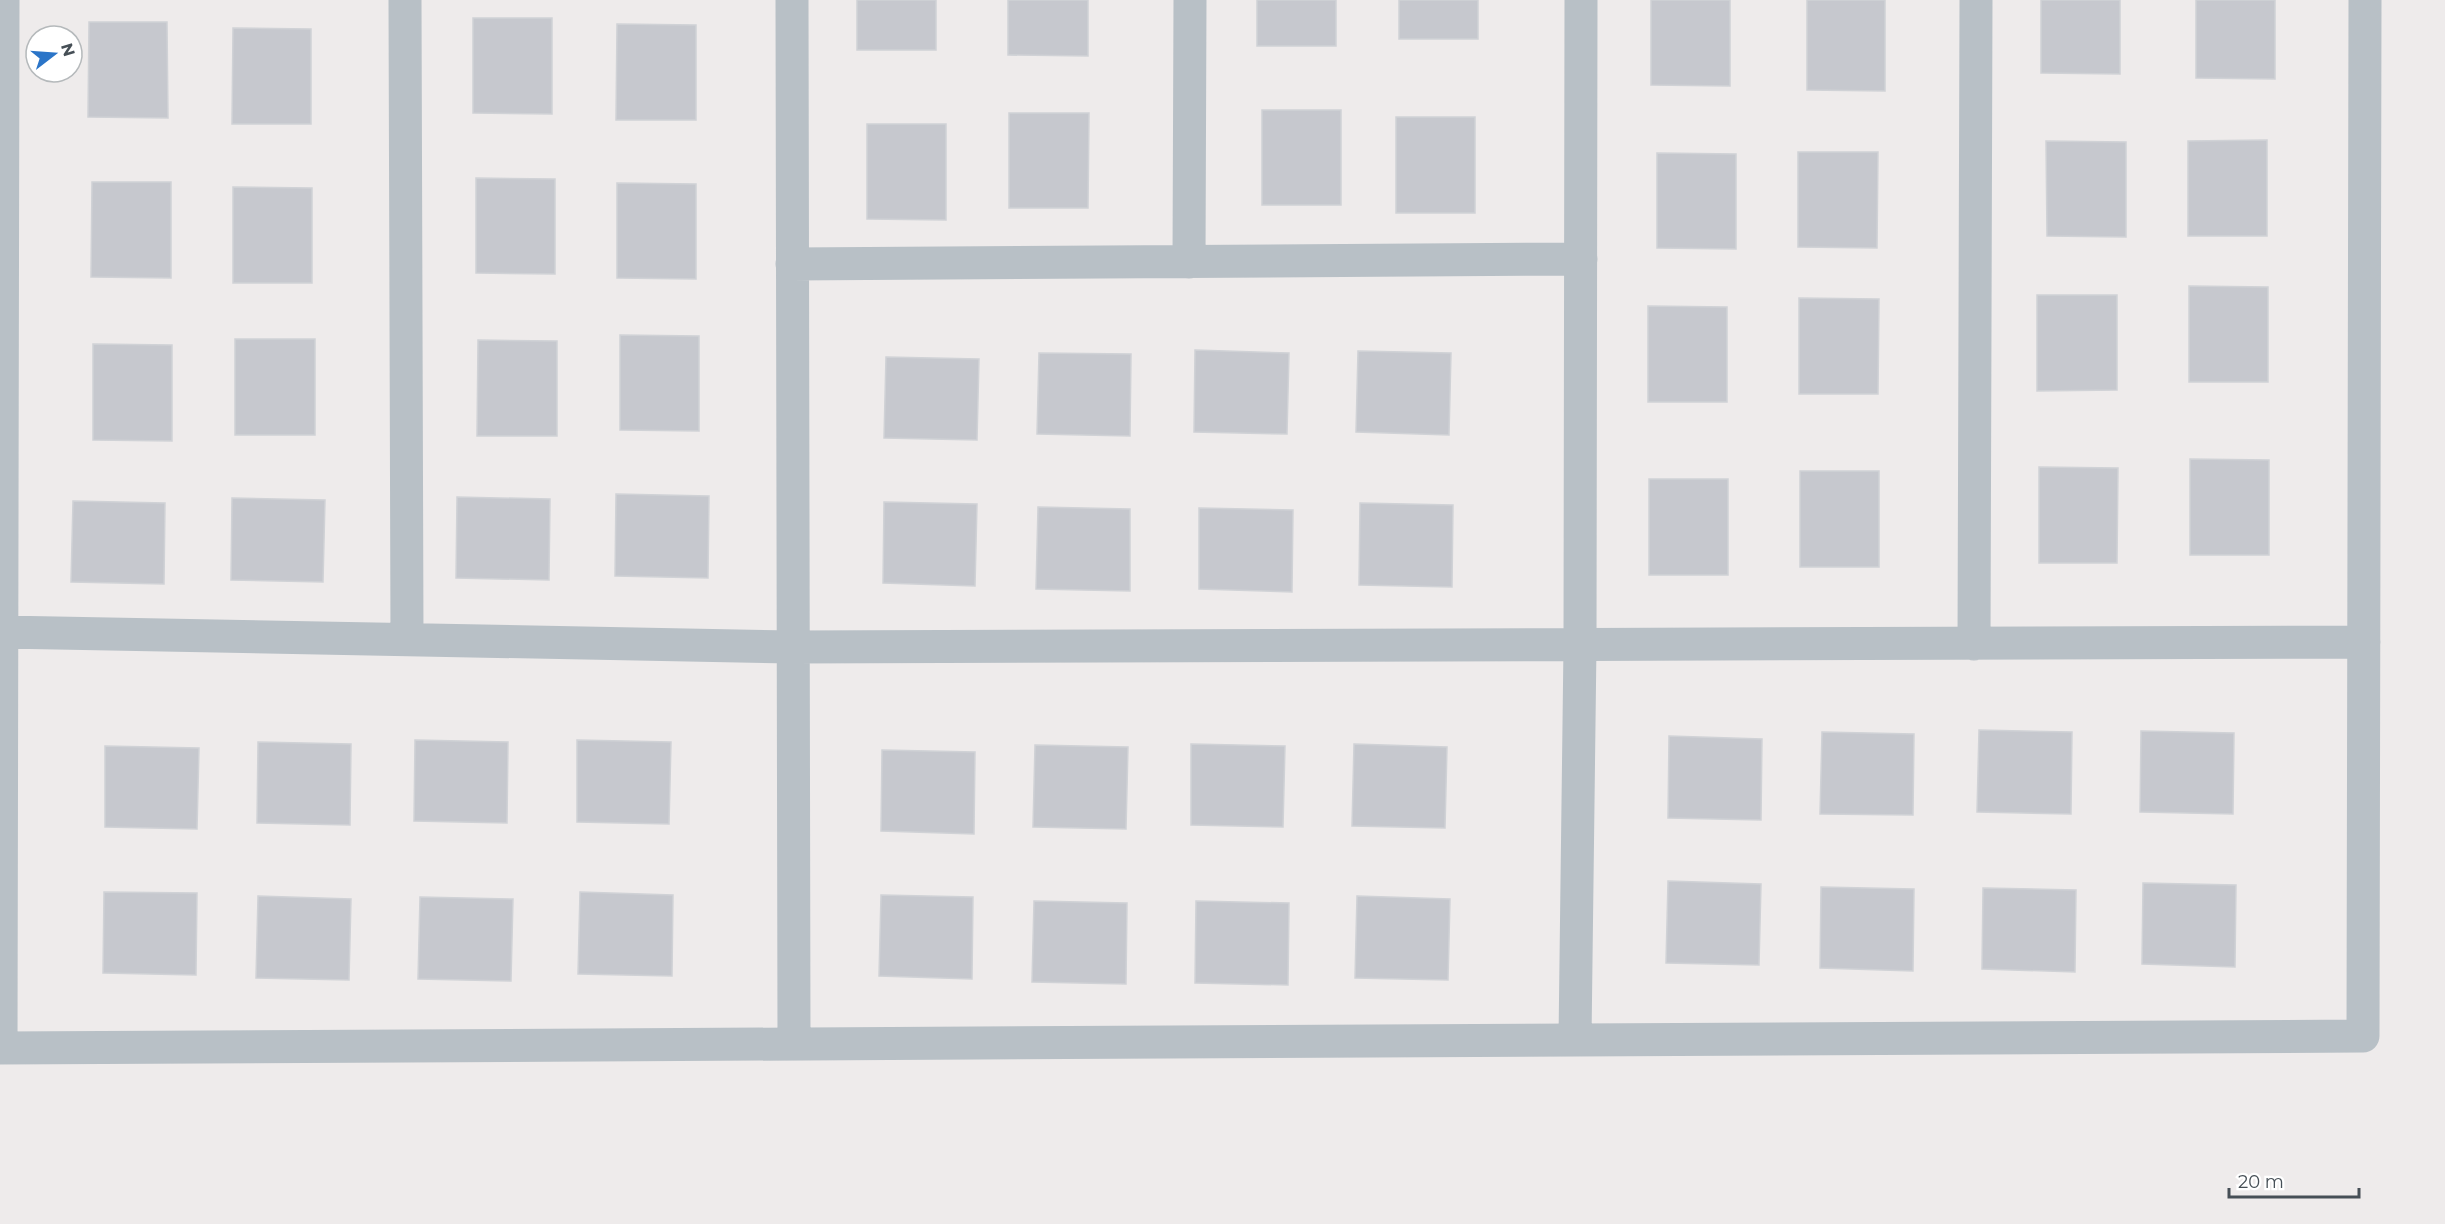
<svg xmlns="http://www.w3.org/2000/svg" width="2445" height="1224" font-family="Montserrat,sans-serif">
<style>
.building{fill:#c6c8ce;stroke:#d0d2d6;stroke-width:1.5}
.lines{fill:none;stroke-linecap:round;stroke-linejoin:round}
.minor{stroke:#b8c0c6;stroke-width:33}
</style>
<rect width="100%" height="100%" fill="#eeebeb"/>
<path class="building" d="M 857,0 L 936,0 L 936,50 L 857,50 Z
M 1008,0 L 1088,0 L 1088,56 L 1008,55 Z
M 1257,0 L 1336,0 L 1336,46 L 1257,46 Z
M 1399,0 L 1478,0 L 1478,39 L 1399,39 Z
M 1651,0 L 1730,0 L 1730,86 L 1651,85 Z
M 1807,0 L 1885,0 L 1885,91 L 1807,90 Z
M 2041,0 L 2120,0 L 2120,74 L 2041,73 Z
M 2196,0 L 2275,0 L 2275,79 L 2196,78 Z
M 473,18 L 552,18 L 552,114 L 473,113 Z
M 89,22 L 167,22 L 168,118 L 88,117 Z
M 617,24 L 696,25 L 696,120 L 616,120 Z
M 233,28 L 311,29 L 311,124 L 232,124 Z
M 1262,110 L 1341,110 L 1341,205 L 1262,205 Z
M 1009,113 L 1089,113 L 1088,208 L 1009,208 Z
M 1396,117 L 1475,117 L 1475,213 L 1396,213 Z
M 867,124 L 946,124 L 946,220 L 867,219 Z
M 2267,140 L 2267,236 L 2188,236 L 2188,141 Z
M 2046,141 L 2126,142 L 2126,237 L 2047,236 Z
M 1798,152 L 1878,152 L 1877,248 L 1798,247 Z
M 1657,153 L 1736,154 L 1736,249 L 1657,248 Z
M 476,178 L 555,179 L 555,274 L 476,273 Z
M 92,182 L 171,182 L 171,278 L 91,277 Z
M 617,183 L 696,184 L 696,279 L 617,278 Z
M 233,187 L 312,188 L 312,283 L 233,283 Z
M 2189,286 L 2268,287 L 2268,382 L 2189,382 Z
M 2037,295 L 2117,295 L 2117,390 L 2037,391 Z
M 1799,298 L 1879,299 L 1878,394 L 1799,394 Z
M 1648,306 L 1727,307 L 1727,402 L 1648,402 Z
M 620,335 L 699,336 L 699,431 L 620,430 Z
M 235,339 L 315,339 L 315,435 L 235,435 Z
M 478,340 L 557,341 L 557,436 L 477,436 Z
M 93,344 L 172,345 L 172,441 L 93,440 Z
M 1195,350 L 1289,353 L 1287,434 L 1194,432 Z
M 1358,351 L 1451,353 L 1449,435 L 1356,432 Z
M 1039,353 L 1131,354 L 1130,436 L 1037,434 Z
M 886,357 L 979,359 L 977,440 L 884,438 Z
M 2190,459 L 2269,460 L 2269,555 L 2190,555 Z
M 2039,467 L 2118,468 L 2117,563 L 2039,563 Z
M 1800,471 L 1879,471 L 1879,567 L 1800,567 Z
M 1649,479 L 1728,479 L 1728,575 L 1649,575 Z
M 616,494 L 709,496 L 708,578 L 615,576 Z
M 457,497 L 550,499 L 549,580 L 456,578 Z
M 232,498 L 325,500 L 323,582 L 231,580 Z
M 73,501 L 165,503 L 164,584 L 71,582 Z
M 884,502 L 977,504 L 975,586 L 883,583 Z
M 1360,503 L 1453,505 L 1452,587 L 1359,585 Z
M 1038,507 L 1130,509 L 1130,591 L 1036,589 Z
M 1199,508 L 1293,510 L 1292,592 L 1199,589 Z
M 1979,730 L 2072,732 L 2071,814 L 1977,812 Z
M 2141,731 L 2234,733 L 2233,814 L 2140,812 Z
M 1822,732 L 1914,734 L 1913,815 L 1820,814 Z
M 1669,736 L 1762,739 L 1761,820 L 1668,818 Z
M 415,740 L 508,742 L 507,823 L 414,821 Z
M 577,740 L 671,742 L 669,824 L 577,822 Z
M 258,742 L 351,744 L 350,825 L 257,823 Z
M 1191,744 L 1285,746 L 1283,827 L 1191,825 Z
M 1354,744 L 1447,747 L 1445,828 L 1352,826 Z
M 1035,745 L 1128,747 L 1126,829 L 1033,827 Z
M 105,746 L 199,748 L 197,829 L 105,827 Z
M 882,750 L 975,752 L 974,834 L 881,831 Z
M 1668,881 L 1761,884 L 1759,965 L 1666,963 Z
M 2143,883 L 2236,885 L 2235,967 L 2142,964 Z
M 1821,887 L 1914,889 L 1913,971 L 1820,968 Z
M 1983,888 L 2076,890 L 2075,972 L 1982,969 Z
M 104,892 L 197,893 L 196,975 L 103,973 Z
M 580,892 L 673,895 L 672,976 L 578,974 Z
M 881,895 L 973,897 L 972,979 L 879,976 Z
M 258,896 L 351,899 L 349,980 L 256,978 Z
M 1357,896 L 1450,899 L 1448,980 L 1355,978 Z
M 420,897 L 513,899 L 511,981 L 418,979 Z
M 1034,901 L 1127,903 L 1126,984 L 1032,982 Z
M 1196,901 L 1289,903 L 1288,985 L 1195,983 Z"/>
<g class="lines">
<path class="minor" d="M 405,0 L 407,639
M 792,0 L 794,1044
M 1189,262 L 1190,0
M 792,264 L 1581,259
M 3,632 L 793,647 L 2364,642
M 1974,644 L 1976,0
M 1575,1040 L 1580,645 L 1581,0
M 0,1048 L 2363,1036 L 2365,0
M 1,1048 L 3,0"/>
</g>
<g transform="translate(54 54) rotate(73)"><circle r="28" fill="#ffffff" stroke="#b5b9bb" stroke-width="1.5"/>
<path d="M0-4.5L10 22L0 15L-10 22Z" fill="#2b75c8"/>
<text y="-9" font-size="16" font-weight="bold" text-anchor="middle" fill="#464f56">N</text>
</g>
<path d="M2229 1188v9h130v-9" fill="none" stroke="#464f56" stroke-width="3"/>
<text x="2238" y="1188" font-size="18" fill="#464f56" stroke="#ffffff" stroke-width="4.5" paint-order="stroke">20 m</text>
</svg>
